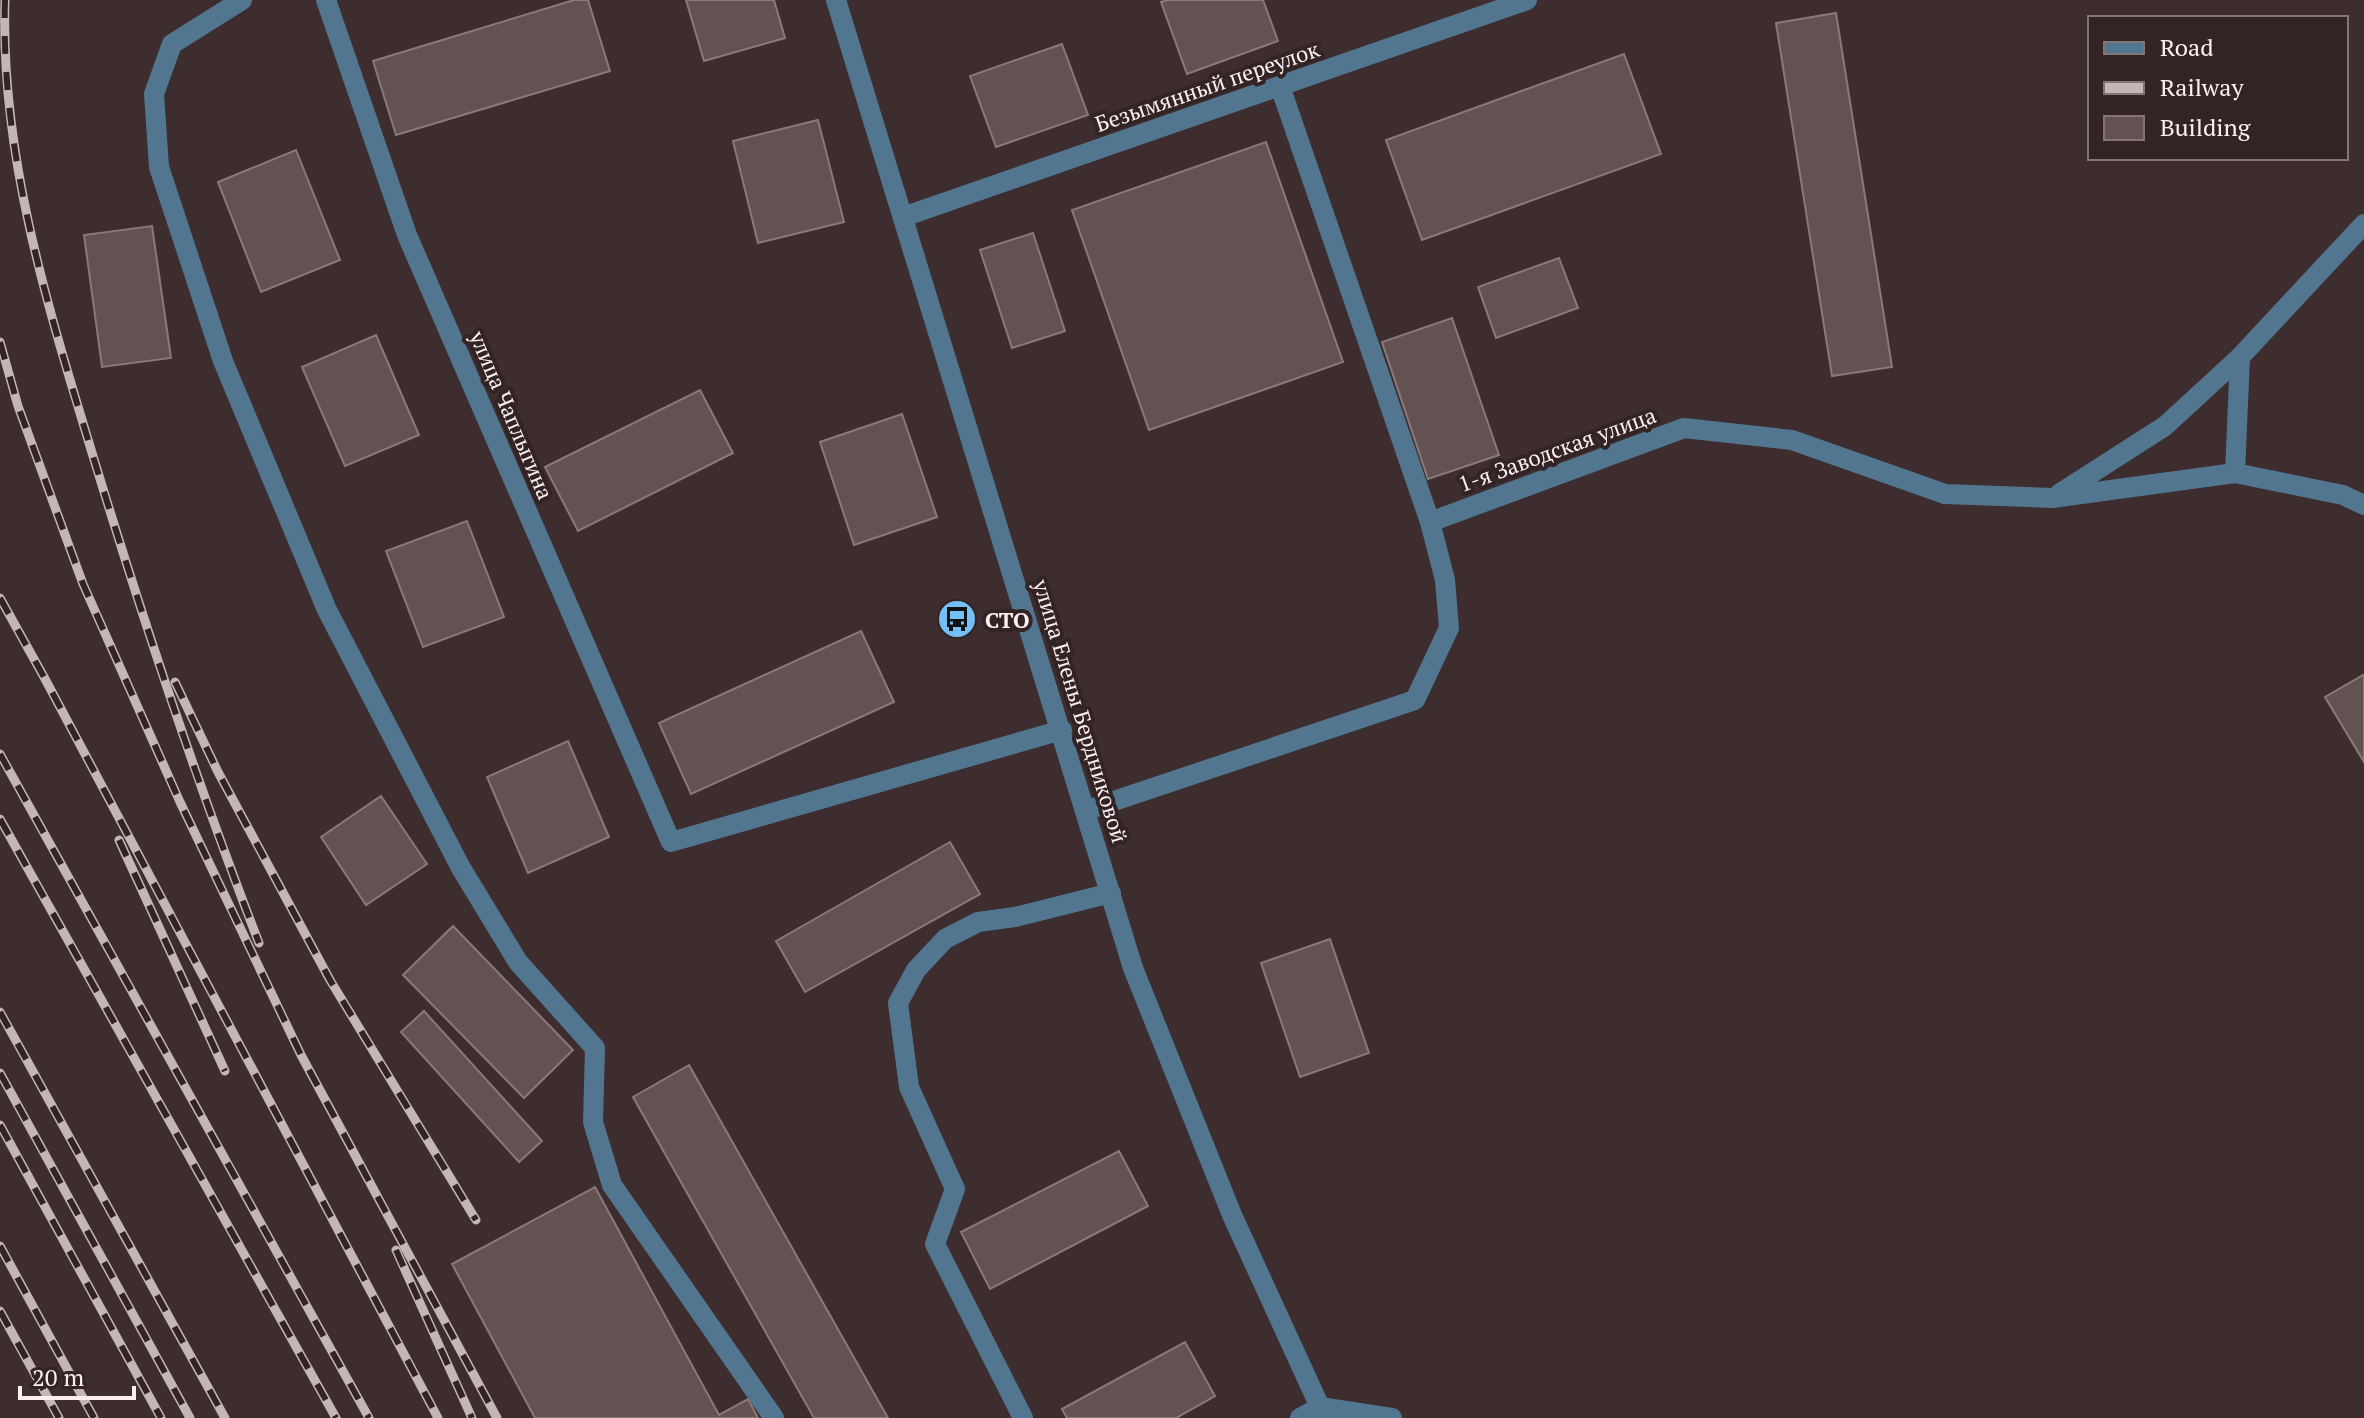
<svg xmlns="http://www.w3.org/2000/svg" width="2364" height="1418" font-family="'PT Serif',serif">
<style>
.building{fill:#645253;stroke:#8b7979;stroke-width:2}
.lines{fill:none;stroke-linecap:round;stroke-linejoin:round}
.minor{stroke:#527690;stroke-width:20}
.rail-casing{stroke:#c3b6b7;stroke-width:9}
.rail{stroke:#322324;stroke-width:6;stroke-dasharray:18;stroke-linecap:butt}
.labels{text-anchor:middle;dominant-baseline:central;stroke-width:8;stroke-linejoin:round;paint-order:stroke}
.street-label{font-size:22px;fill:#faeff0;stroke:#322324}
.poi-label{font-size:22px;font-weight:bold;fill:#faeff0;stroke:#322324;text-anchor:start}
</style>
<rect width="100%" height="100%" fill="#3d2d2e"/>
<path class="building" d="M 574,0 L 588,0 L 610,71 L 396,135 L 373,61 Z
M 686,0 L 774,0 L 785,38 L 704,61 Z
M 1168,0 L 1263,0 L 1278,41 L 1187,74 L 1161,2 Z
M 1836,13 L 1892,367 L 1832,376 L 1776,23 Z
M 1062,44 L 1088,115 L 996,147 L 970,76 Z
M 1624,54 L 1661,154 L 1422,240 L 1386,140 Z
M 818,120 L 844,222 L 758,243 L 733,141 Z
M 1266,142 L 1343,362 L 1149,430 L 1072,210 Z
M 296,150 L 340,260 L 261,292 L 218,182 Z
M 152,226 L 171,358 L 102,367 L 84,235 Z
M 1033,233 L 1065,331 L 1012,348 L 980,250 Z
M 1559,258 L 1578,308 L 1496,338 L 1478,287 Z
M 1452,318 L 1499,455 L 1428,479 L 1382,342 Z
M 376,335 L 419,435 L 345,466 L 302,367 Z
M 700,390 L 733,453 L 578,531 L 545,467 Z
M 902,414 L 937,517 L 854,545 L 820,442 Z
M 467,521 L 504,617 L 423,647 L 386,551 Z
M 861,631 L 894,702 L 691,794 L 659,723 Z
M 2363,675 L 2364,676 L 2364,762 L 2325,697 Z
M 568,741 L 609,837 L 528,873 L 487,777 Z
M 381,796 L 427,864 L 366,905 L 321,837 Z
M 950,842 L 980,894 L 805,992 L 776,941 Z
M 453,926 L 573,1050 L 524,1098 L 403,975 Z
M 1330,939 L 1369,1053 L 1300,1077 L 1261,963 Z
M 424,1011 L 542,1141 L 519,1162 L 401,1032 Z
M 689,1065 L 888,1418 L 814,1418 L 633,1097 Z
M 1119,1151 L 1148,1206 L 990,1289 L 961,1232 Z
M 595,1187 L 719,1415 L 748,1399 L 758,1418 L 535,1418 L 452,1264 Z
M 1185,1342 L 1215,1396 L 1176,1418 L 1067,1418 L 1062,1409 Z"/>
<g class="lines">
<path class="minor" d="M 242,0 L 172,44 L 154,94 L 159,167 L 223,361 L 327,610 L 461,868 L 518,962 L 595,1048 L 593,1122 L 612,1185 L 774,1418
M 326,0 L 407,235 L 671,842 L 1062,730
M 836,0 L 1133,968 L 1232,1215 L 1325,1418
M 1280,86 L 1430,522
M 903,217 L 1527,0
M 2235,473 L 2240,357 L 2364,224
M 2059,494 L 2165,426 L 2240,357
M 1087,810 L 1415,700 L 1449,628 L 1445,580 L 1430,522 L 1684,428 L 1792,440 L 1945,494 L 2052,498 L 2235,473 L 2343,495 L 2364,505
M 1023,1418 L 935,1244 L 955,1189 L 909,1087 L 898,1003 L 916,970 L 945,939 L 978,922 L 1015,917 L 1111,893
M 1300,1418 L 1320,1407 L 1392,1418"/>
<g class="rail-casing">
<path id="rail" d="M 5,0 C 0,155 48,308 93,456 C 143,620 197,783 259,943
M 0,342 L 18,406 L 83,584 L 180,802 L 301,1055 L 497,1418
M 0,598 L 44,677 L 438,1418
M 175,682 L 218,772 L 330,980 L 476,1220
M 0,754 L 369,1418
M 0,819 L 336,1418
M 119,840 L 225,1071
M 0,1012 L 225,1418
M 0,1073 L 190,1418
M 0,1125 L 161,1418
M 0,1246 L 94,1418
M 396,1250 L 472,1418
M 0,1311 L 59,1418"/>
</g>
<use href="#rail" class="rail"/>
</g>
<defs>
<g id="bus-disc" transform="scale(2)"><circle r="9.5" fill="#74c0f6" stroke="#322324"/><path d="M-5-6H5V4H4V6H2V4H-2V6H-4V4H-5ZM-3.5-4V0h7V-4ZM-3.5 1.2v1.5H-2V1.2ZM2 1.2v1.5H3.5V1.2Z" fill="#111"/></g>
</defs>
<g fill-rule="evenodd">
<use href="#bus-disc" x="957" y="619"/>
</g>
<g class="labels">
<g class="street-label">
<text transform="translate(1207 86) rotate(-19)">Безымянный переулок</text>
<text transform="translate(512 415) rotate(67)">улица Чаплыгина</text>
<text transform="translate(1557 449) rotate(-20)">1-я Заводская улица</text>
<text transform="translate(1081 711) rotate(73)">улица Елены Бердниковой</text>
</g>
<g class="poi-label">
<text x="985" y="619">СТО</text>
</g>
</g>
<rect x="2088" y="16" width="260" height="144" fill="#322324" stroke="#827576" stroke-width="2"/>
<rect x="2104" y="42" width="40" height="12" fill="#527690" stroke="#827576" stroke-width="2"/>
<text x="2160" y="56" font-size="24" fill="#faeff0">Road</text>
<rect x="2104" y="82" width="40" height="12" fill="#c3b6b7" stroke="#827576" stroke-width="2"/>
<text x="2160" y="96" font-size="24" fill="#faeff0">Railway</text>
<rect x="2104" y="116" width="40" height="24" fill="#645253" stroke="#827576" stroke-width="2"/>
<text x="2160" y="136" font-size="24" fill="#faeff0">Building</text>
<path d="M20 1386v12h114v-12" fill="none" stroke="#faeff0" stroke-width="4"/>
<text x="32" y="1386" font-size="24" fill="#faeff0" stroke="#322324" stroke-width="6" paint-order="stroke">20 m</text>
</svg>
